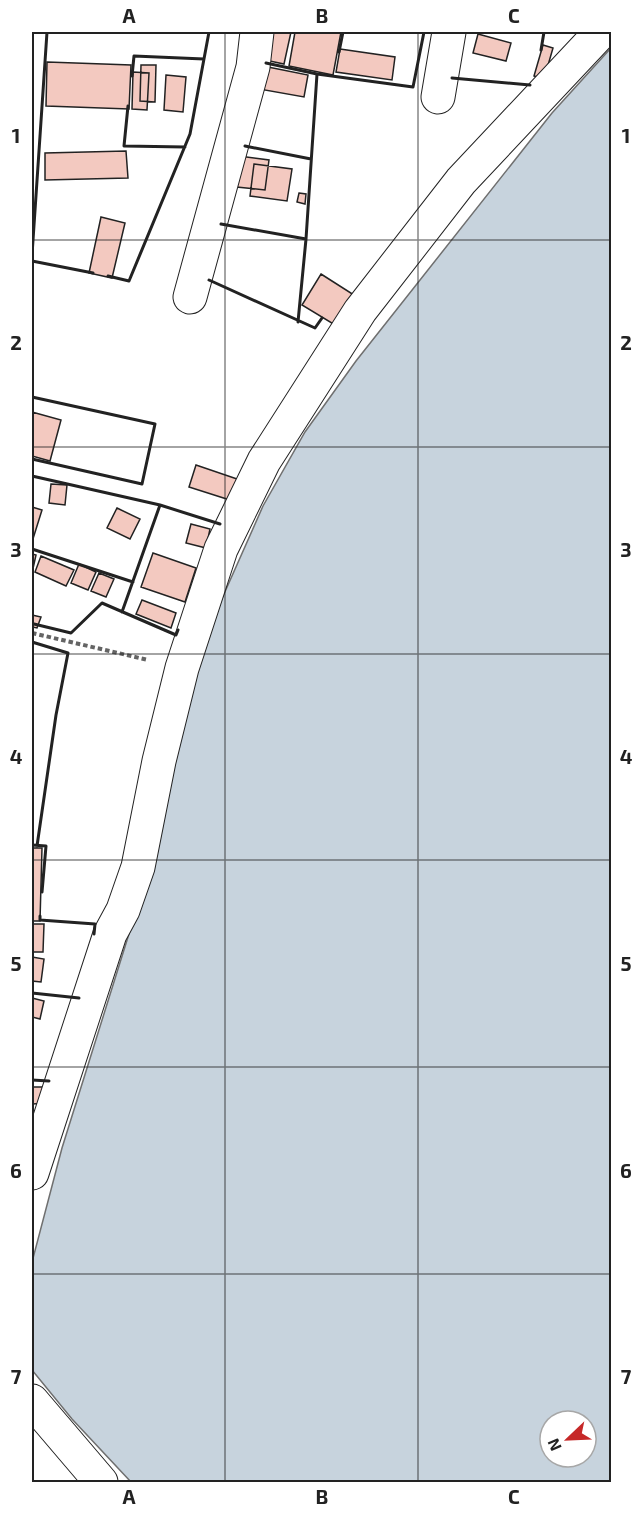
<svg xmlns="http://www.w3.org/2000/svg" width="643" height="1514" font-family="'Exo 2',sans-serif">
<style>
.water{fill:#c7d3dd;stroke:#6f6f6f;stroke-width:1.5;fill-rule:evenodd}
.building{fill:#f3c9c0;stroke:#222;stroke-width:1.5}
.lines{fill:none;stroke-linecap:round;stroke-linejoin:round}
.minor-casing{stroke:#222;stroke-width:35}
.path{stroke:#646464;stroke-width:4;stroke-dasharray:4.5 3;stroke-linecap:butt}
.minor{stroke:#fff;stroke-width:33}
.wall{stroke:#222;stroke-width:3}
.grid{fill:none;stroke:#222;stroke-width:1.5;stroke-opacity:0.55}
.neatline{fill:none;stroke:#222;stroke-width:2}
.grid-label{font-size:20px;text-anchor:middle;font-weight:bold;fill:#222}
</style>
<rect width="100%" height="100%" fill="#fff"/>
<path class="water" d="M 611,48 L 611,1482 L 131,1482 L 72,1419 L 32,1370 L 32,1262 L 62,1148 L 159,838 L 176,736 L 216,612 L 263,506 L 305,432 L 356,361 L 552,113 ZM 550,1421 L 586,1421 L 586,1457 L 550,1457 Z"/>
<path class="building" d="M 272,32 L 291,32 L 284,64 L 265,60 Z
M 295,32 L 341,32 L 333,75 L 289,66 Z
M 478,34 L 511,43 L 506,61 L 473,53 Z
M 543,45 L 553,48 L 544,79 L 534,76 Z
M 340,49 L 395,57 L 392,80 L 336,72 Z
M 47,62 L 131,65 L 129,109 L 46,106 Z
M 141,65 L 156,65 L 155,102 L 140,101 Z
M 263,66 L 308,75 L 304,97 L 259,89 Z
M 133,72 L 149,73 L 147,110 L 132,109 Z
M 166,75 L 186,77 L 183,112 L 164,110 Z
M 126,151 L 128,178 L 45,180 L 45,153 Z
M 231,155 L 269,160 L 265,190 L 227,186 Z
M 254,164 L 292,169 L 287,201 L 250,196 Z
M 299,193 L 306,194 L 305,204 L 297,202 Z
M 101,217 L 125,223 L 112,278 L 89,273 Z
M 321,274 L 354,295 L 335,325 L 302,305 Z
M 32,412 L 61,420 L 50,461 L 32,456 Z
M 196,465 L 240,480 L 233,501 L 189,487 Z
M 51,484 L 67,485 L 65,505 L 49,503 Z
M 32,507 L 42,510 L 32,542 Z
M 117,508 L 140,519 L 130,539 L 107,528 Z
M 191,524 L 210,529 L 206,548 L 186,543 Z
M 153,553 L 196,568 L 185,602 L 141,587 Z
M 32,554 L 36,555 L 32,573 Z
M 41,556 L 74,570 L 66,586 L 35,572 Z
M 79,564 L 96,572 L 88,590 L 71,583 Z
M 99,573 L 114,579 L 106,597 L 91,591 Z
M 142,600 L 176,613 L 171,628 L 136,614 Z
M 32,615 L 41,617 L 37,628 L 32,627 Z
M 32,848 L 42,848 L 40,921 L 32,921 Z
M 32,924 L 44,924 L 43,952 L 32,952 Z
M 32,957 L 44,959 L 41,982 L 32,981 Z
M 32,998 L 44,1001 L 40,1019 L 32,1017 Z
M 32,1087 L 51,1087 L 51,1103 L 32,1104 Z"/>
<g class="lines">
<g class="minor-casing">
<path id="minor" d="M 438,97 L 449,32
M 190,297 L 253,67 L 257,32
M 32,1173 L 110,934 L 123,910 L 138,867 L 159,761 L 182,668 L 221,549 L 264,461 L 360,311 L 461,181 L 601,32
M 32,1401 L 101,1482"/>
</g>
<path class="path" d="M 32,633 L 148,660"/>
<use href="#minor" class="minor"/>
<path class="wall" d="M 541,50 L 544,32
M 339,52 L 343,32
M 266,63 L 317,74
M 132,76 L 134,56 L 204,59
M 452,78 L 530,85
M 128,106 L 124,146 L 185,147
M 245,146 L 311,159
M 221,224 L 306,239 L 317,74 L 413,87 L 424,32
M 32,255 L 47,32
M 32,261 L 93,273
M 108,276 L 129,281 L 190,134 L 209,32
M 209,280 L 315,328 L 322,318
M 298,322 L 306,239
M 32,397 L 155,424 L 142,484 L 32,459
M 32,476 L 160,505
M 32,549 L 133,582
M 122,612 L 160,505 L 220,524
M 34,624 L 71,633 L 102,603 L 176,635 L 178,630
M 32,642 L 68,653 L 56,715 L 37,846
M 32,845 L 46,846 L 42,892
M 40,916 L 40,920 L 95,924 L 94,934
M 32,993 L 79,998
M 32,1080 L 49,1081"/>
</g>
<path class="grid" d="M 225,32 L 225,1482M 418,32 L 418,1482M 32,240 L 612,240M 32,447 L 612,447M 32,654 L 612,654M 32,860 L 612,860M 32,1067 L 612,1067M 32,1274 L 612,1274"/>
<rect width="643" height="1514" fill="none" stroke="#ffffff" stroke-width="66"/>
<g transform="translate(568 1439) rotate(247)"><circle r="28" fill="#ffffff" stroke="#a7a7a7" stroke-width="1.5"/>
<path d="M0-4.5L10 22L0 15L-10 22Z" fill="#c62828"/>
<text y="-9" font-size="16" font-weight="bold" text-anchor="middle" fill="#222222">N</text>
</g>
<rect x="33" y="33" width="577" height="1448" class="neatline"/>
<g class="grid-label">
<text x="129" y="23">A</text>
<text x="322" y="23">B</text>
<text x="514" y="23">C</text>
<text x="16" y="143">1</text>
<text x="626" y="143">1</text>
<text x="16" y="350">2</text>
<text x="626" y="350">2</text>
<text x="16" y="557">3</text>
<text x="626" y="557">3</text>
<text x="16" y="764">4</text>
<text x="626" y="764">4</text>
<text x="16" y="971">5</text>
<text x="626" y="971">5</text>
<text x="16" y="1178">6</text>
<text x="626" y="1178">6</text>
<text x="16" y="1384">7</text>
<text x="626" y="1384">7</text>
<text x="129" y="1504">A</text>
<text x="322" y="1504">B</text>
<text x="514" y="1504">C</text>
</g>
</svg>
